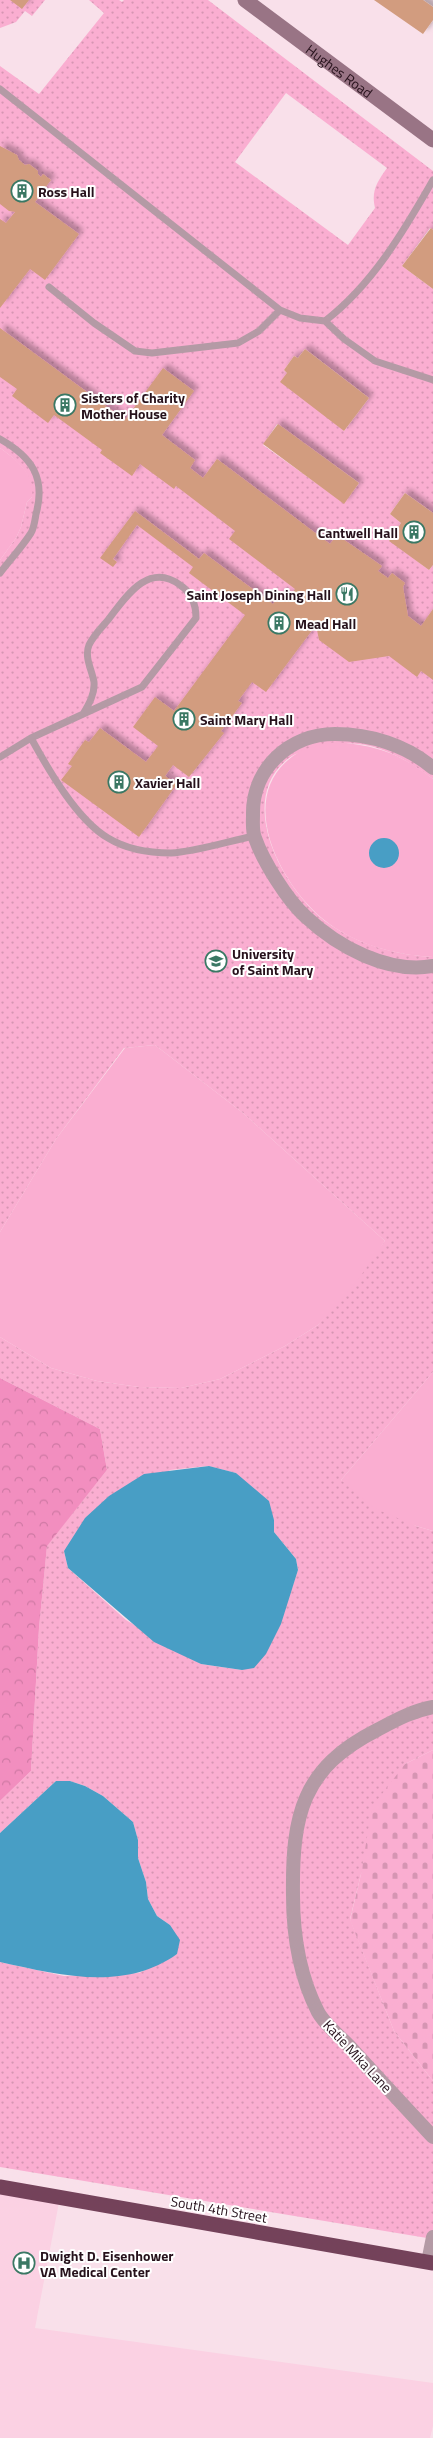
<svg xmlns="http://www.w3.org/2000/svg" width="433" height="2438" font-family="'Titillium Web',sans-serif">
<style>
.built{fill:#fbd1e3}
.grass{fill:url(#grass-dots);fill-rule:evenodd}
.forest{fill:url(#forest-crowns)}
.cemetery{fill:url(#cemetery-stones)}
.park{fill:#faaed1}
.water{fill:#489ec5}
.building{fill:#d29c7f;filter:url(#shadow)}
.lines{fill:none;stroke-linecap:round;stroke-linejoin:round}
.lane{stroke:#b49aa5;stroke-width:7}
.street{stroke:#b49aa5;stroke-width:14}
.secondary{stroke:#997485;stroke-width:15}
.highway{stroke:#74425a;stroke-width:15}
.labels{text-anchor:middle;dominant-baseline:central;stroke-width:4;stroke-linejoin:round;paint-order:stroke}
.street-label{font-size:14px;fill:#26111b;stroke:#fff}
.poi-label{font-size:14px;font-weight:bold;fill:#26111b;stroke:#fff;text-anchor:start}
</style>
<defs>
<pattern id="grass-dots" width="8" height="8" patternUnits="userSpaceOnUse" patternTransform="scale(1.25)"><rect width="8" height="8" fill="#faaed1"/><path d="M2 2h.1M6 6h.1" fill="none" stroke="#d695b3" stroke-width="1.8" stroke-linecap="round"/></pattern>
<pattern id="forest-crowns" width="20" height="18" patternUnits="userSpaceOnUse" patternTransform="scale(1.25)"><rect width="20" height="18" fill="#f28ebf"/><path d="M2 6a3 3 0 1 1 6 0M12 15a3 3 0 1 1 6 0" fill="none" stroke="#cf79a4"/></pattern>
<pattern id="cemetery-stones" width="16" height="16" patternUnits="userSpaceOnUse" patternTransform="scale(1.25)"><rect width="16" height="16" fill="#faaed1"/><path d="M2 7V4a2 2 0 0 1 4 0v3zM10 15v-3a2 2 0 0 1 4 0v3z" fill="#d695b3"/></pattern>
<filter id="shadow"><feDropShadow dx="4.5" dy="-4.5" stdDeviation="2.5" flood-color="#0004"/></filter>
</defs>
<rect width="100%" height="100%" fill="#f9e0ea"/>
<path class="built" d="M 0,2187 L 60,2197 L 35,2328 L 433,2383 L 433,2426 L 430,2438 L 0,2438 Z"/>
<path class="grass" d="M 0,0 L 45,0 L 32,16 L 25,11 L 16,22 L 0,28 Z
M 89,0 L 119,0 L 122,2 L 124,0 L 208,0 L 433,171 L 433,230 L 430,228 L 402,266 L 433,289 L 433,513 L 405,493 L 390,514 L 401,523 L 389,540 L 429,570 L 433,565 L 433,779 C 398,753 362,734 317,748 C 310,750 299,752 292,756 C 230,798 286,896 332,926 C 362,946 398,955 433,957 L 433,1372 L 341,1480 L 416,1526 L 433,1531 L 433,1750 L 405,1764 L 361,1874 L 350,1919 L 394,2031 L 433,2081 L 433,2239 L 0,2167 L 0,1962 L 64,1976 L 139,1973 L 177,1954 L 170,1925 L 157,1916 L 148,1899 L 146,1882 L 138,1858 L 138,1840 L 133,1822 L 103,1796 L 85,1786 L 70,1781 L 56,1781 L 0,1833 L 0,1801 L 31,1771 L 39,1628 L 47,1545 L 107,1470 L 100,1429 L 0,1378 L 0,1337 L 51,1368 L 97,1381 L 139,1387 L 181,1388 L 220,1379 L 285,1346 L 318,1325 L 385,1241 L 243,1113 L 155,1045 L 124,1048 L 56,1139 L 0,1232 L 0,560 L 16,538 L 21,527 L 27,502 L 32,497 C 33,473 18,461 0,448 L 0,66 L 39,94 L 104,13 ZM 286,93 L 387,168 C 377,182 371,191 375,208 L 348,245 L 235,162 ZM 305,349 L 369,398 L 344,431 L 284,370 L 294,356 L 298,358 ZM 277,424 L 359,483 L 344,503 L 263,445 ZM 208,1466 L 236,1473 L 274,1520 L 274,1532 L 296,1559 L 298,1570 L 292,1588 L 242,1670 L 201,1664 L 126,1620 L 68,1568 L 64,1551 L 170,1470 Z"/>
<path class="forest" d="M 0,1378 L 100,1429 L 107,1470 L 47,1546 L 39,1628 L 31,1771 L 0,1801 Z"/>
<path class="cemetery" d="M 433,1750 L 433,2081 L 394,2031 L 350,1920 L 361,1874 L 372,1807 L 405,1764 Z"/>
<path class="park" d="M 0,448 C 17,460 35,474 32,497 L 27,502 L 21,527 L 16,538 L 0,560 Z
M 336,742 C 379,746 399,753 433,779 L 433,957 C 395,955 353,944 323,919 C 280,884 235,798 293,756 C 305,747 322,744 336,742 Z
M 155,1045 L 243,1113 L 385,1241 L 355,1284 L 318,1325 L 285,1346 L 220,1379 L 181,1388 L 139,1387 L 97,1381 L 51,1368 L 0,1337 L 0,1232 L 56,1139 L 125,1048 Z
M 433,1372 L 433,1531 L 416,1526 L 374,1508 L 341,1480 Z"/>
<path class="water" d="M369 853a15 15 0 1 1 30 0a15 15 0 1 1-30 0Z
M 209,1466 L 236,1473 L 269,1501 L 274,1520 L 274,1532 L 296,1559 L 298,1570 L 281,1624 L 266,1654 L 254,1668 L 242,1670 L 201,1664 L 154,1642 L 68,1568 L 64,1551 L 85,1518 L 109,1496 L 144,1474 Z
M 56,1781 L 70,1781 L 85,1786 L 103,1796 L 133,1822 L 138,1840 L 138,1858 L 146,1882 L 148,1899 L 157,1916 L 170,1925 L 180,1940 L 177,1954 C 124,1992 59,1975 0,1962 L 0,1833 Z"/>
<path class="building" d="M 10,0 L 29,0 L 22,9 Z
M 374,0 L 423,0 L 433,7 L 433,20 L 423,34 Z
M 0,146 L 17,155 L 19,160 L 25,165 L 29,164 L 38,171 L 38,174 L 41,177 L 43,174 L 51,180 L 35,202 L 79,234 L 45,280 L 30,269 L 0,308 L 0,219 L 6,223 L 15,212 L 9,211 L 0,204 Z
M 431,228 L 433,230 L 433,289 L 402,266 Z
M 0,328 L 125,420 L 163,368 L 194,391 L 162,435 L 195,460 L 190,468 L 203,478 L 217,459 L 330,544 L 337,535 L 382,566 L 378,571 L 388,578 L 392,573 L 405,583 L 403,587 L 408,616 L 421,626 L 433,609 L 433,680 L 421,671 L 417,677 L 389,656 L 349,662 L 319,640 L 316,625 L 266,692 L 252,682 L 238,701 L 242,703 L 221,731 L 224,733 L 189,777 L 173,765 L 165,776 L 177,784 L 139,837 L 61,780 L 72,766 L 68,764 L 85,740 L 89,742 L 100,728 L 146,762 L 158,746 L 133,727 L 155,697 L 174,711 L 245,615 L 189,573 L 193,567 L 137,525 L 113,559 L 117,562 L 113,567 L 100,558 L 135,511 L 199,559 L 204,553 L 273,604 L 281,593 L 288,598 L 295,589 L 229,539 L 235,531 L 176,486 L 174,489 L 140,464 L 132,476 L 100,453 L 102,450 L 54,415 L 48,423 L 12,396 L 17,389 L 0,377 Z
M 305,349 L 369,398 L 344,431 L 280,382 L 287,373 L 284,370 L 294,356 L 298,358 Z
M 278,424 L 359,483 L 344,504 L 263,444 Z
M 405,493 L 433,513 L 433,565 L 429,570 L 389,541 L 401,523 L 390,514 Z"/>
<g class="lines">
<path class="lane" d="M 0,89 L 280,310 L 300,318 L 325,321 C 372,285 404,231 433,180
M 49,287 L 94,323 L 135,351 L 152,353 L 238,343 L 259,331 L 280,310
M 325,321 L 344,339 L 375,361 L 433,380
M 0,439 C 32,457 46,478 36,514 C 35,520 34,528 31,533 C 22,547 10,560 0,573
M 31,738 L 142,687 L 196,618 C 196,604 192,593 180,585 C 148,561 125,598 108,620 C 102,627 93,636 89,645 C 84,657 92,670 94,682 C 95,694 89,704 83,714
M 0,757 L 31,738 C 48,769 77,820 108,838 C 126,849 150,853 171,853 C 195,852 229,841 254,836"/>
<path class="street" d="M 433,768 C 406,745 370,734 335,734 C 289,734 252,769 253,815 C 253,822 252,831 255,838 C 263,861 287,900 306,917 C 338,947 388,974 433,966
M 433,1707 C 412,1711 396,1720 377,1730 C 302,1768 292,1815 293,1895 C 293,1936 299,1975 318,2012 C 325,2025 341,2037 351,2048 C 378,2078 406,2108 433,2137
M 428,2262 L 433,2237"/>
<path class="secondary" id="s1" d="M 245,0 L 433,140"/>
<path class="highway" d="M 0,2187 L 433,2263"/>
</g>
<defs>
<g id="building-ring" transform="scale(1.125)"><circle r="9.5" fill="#fff" stroke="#3a7864" stroke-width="1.5"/><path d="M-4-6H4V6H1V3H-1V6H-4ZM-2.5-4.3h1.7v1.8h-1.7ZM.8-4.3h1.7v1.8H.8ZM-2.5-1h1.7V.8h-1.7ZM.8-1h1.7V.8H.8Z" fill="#3a7864"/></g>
<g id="restaurant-ring" transform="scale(1.125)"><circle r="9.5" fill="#fff" stroke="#3a7864" stroke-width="1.5"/><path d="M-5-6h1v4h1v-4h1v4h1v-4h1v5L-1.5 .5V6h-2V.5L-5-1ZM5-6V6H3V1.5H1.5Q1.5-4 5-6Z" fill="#3a7864"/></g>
<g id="university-ring" transform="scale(1.125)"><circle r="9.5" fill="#fff" stroke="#3a7864" stroke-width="1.5"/><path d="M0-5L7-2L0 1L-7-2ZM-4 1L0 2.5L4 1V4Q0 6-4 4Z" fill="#3a7864"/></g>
<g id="hospital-ring" transform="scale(1.125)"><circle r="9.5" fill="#fff" stroke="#3a7864" stroke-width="1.5"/><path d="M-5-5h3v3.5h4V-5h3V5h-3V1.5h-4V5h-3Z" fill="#3a7864"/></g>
</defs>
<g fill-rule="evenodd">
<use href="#building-ring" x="22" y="191"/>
<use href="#building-ring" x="65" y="405"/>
<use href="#building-ring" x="414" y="532"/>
<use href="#restaurant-ring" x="347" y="594"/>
<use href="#building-ring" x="279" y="623"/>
<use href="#building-ring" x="184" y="719"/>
<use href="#building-ring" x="119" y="782"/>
<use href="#university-ring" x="216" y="961"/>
<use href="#hospital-ring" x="24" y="2263"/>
</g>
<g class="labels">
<g class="street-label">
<text stroke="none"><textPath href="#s1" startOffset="118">Hughes Road</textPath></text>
<text transform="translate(358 2056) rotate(47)">Katie Mika Lane</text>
<text transform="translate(219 2209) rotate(10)">South 4th Street</text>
</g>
<g class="poi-label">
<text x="38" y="191">Ross Hall</text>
<text x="81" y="397">Sisters of Charity<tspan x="81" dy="16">Mother House</tspan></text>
<text x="398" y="532" text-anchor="end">Cantwell Hall</text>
<text x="331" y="594" text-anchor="end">Saint Joseph Dining Hall</text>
<text x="295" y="623">Mead Hall</text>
<text x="200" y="719">Saint Mary Hall</text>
<text x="135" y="782">Xavier Hall</text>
<text x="232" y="953">University<tspan x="232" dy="16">of Saint Mary</tspan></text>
<text x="40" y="2255">Dwight D. Eisenhower<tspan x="40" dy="16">VA Medical Center</tspan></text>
</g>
</g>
</svg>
